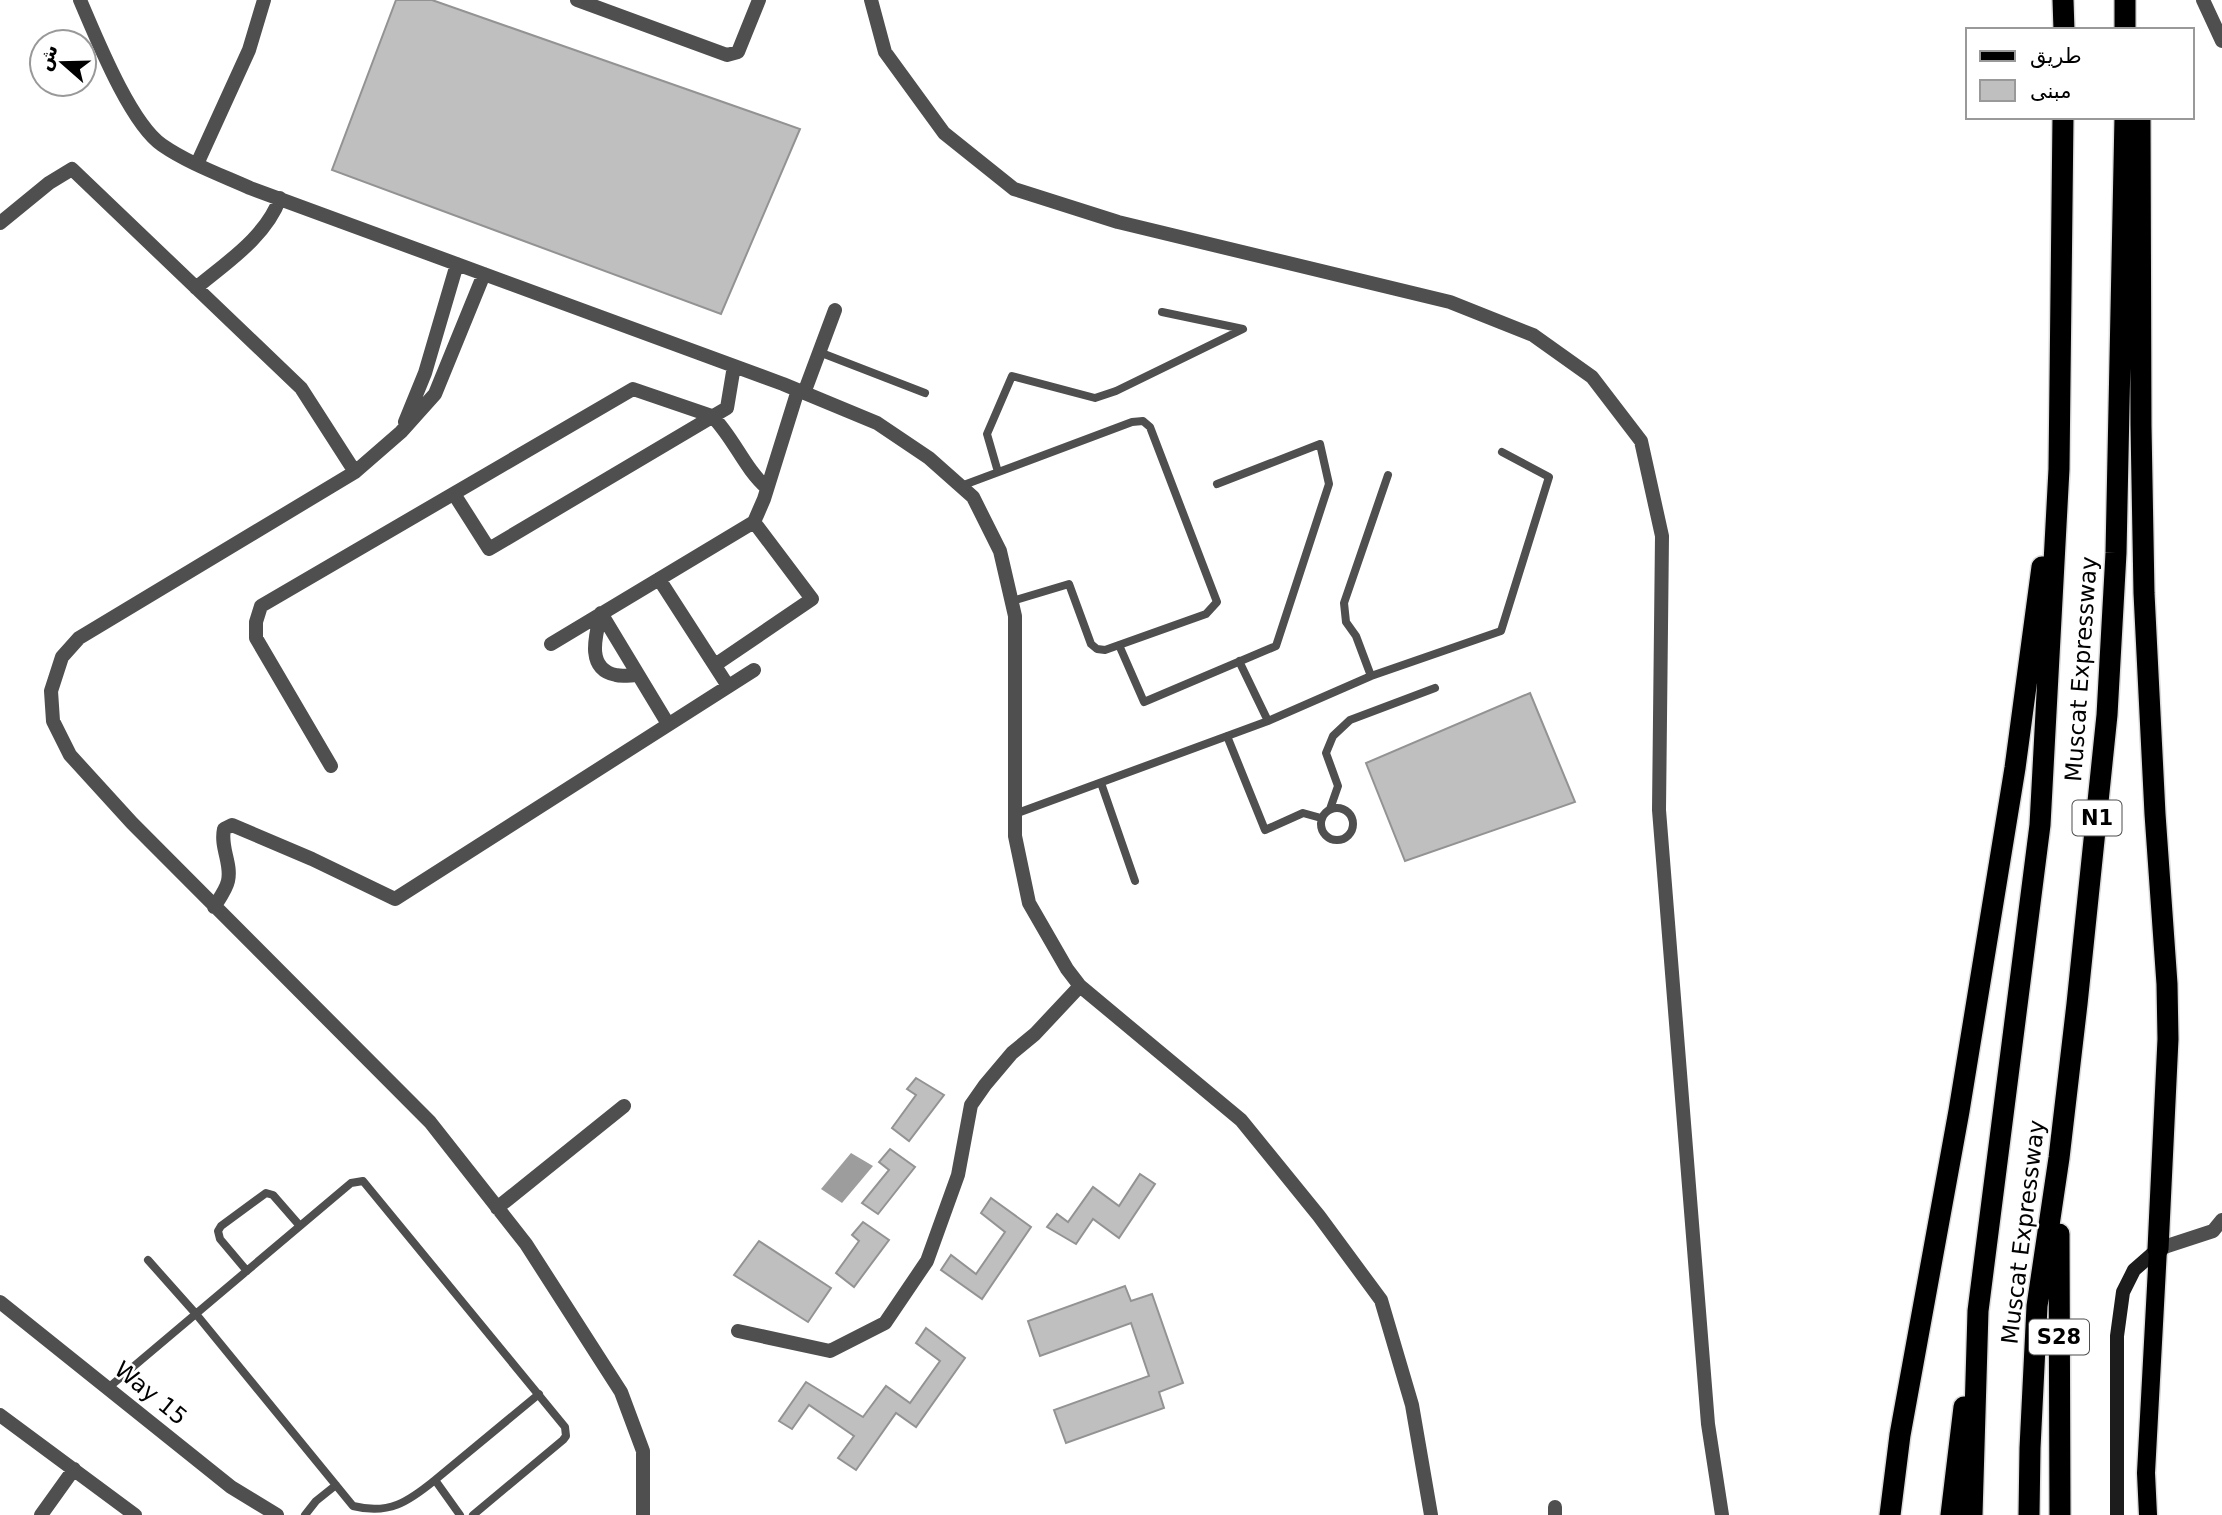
<svg xmlns="http://www.w3.org/2000/svg" width="2222" height="1515" font-family="'DejaVu Sans','Noto Naskh Arabic',sans-serif">
<style>
.water{fill:#9d9d9d}
.building{fill:#bfbfbf;stroke:#939393;stroke-width:2}
.lines{fill:none;stroke-linecap:round;stroke-linejoin:round}
.primary-casing{stroke:#dbdbdb;stroke-width:21}
.motorway-casing{stroke:#dbdbdb;stroke-width:24}
.service{stroke:#4f4f4f;stroke-width:8}
.minor{stroke:#4f4f4f;stroke-width:14}
.secondary{stroke:#1c1c1c;stroke-width:14}
.primary{stroke:#000;stroke-width:18}
.motorway{stroke:#000;stroke-width:21}
.labels{text-anchor:middle;dominant-baseline:central;stroke-width:5;stroke-linejoin:round;paint-order:stroke}
.shield{fill:#fff;stroke:#4c4c4c;stroke-width:2}
.shield-label{font-size:21px;font-weight:bold;fill:#000}
.street-label{font-size:23px;fill:#000;stroke:#fff}
</style>
<rect width="100%" height="100%" fill="#fff"/>
<path class="water" d="M 851,1153 L 873,1166 L 842,1203 L 821,1189 Z"/>
<path class="building" d="M 396,0 L 432,0 L 800,129 L 721,314 L 332,170 Z
M 1530,693 L 1575,802 L 1405,861 L 1366,763 Z
M 916,1078 L 944,1095 L 909,1141 L 892,1128 L 916,1095 L 907,1089 Z
M 890,1149 L 915,1167 L 878,1214 L 862,1203 L 889,1170 L 879,1162 Z
M 1140,1174 L 1155,1184 L 1119,1238 L 1093,1219 L 1076,1244 L 1047,1227 L 1057,1214 L 1068,1222 L 1093,1187 L 1119,1206 Z
M 991,1198 L 1031,1227 L 982,1299 L 941,1270 L 951,1255 L 976,1274 L 1005,1232 L 981,1213 Z
M 863,1222 L 889,1240 L 854,1287 L 836,1273 L 859,1241 L 852,1235 Z
M 759,1241 L 831,1288 L 808,1322 L 734,1275 Z
M 1125,1286 L 1131,1301 L 1152,1294 L 1183,1383 L 1159,1392 L 1164,1408 L 1066,1443 L 1054,1410 L 1149,1376 L 1131,1323 L 1040,1356 L 1028,1321 Z
M 926,1328 L 965,1358 L 916,1427 L 896,1413 L 856,1470 L 838,1458 L 854,1436 L 809,1405 L 792,1429 L 779,1421 L 806,1382 L 863,1417 L 886,1386 L 910,1403 L 940,1361 L 916,1343 Z"/>
<g class="lines">
<g class="primary-casing">
<path id="primary" d="M 2148,1515 L 2146,1473 L 2158,1249"/>
</g>
<g class="motorway-casing">
<path id="motorway" d="M 2063,0 L 2064,30
M 2125,0 L 2125,30
M 2140,117 L 2141,426 L 2144,593 L 2155,814 L 2167,984 L 2168,1039 L 2158,1249
M 2059,1234 L 2060,1515
M 1890,1515 L 1900,1435 L 1959,1111 L 2015,768 L 2042,567
M 1951,1515 L 1964,1407
M 1972,1515 L 1978,1311 L 2040,825 L 2059,469 L 2063,117
M 2029,1515 L 2030,1448 L 2037,1306 L 2059,1158 L 2077,1004 L 2107,715 L 2116,553 L 2125,117"/>
</g>
<path class="service" d="M 819,352 L 925,393
M 998,472 L 987,434 L 1012,376 L 1095,398 L 1116,391 L 1243,329 L 1162,312
M 961,486 L 1132,422 L 1143,421 L 1150,427 L 1217,602 L 1206,614 L 1105,650 L 1097,649 L 1091,644 L 1069,584 L 1012,601
M 1119,645 L 1144,702 L 1276,646 L 1329,484 L 1320,444 L 1217,484
M 1239,661 L 1268,721
M 1371,676 L 1356,636 L 1346,622 L 1344,603 L 1388,475
M 1227,736 L 1265,830 L 1303,813 L 1321,818
M 1101,783 L 1135,881
M1321 824a16 16 0 1 1 32 0a16 16 0 1 1-32 0Z
M 1330,809 L 1338,786 L 1326,753 L 1333,736 L 1350,720 L 1435,688
M 1015,814 L 1268,721 L 1371,676 L 1501,631 L 1549,477 L 1502,452
M 148,1260 L 196,1314 L 353,1506 C 389,1515 408,1502 435,1480 L 460,1515
M 247,1271 L 220,1239 L 218,1231 L 221,1226 L 266,1193 L 273,1195 L 300,1226
M 108,1388 L 351,1183 L 363,1181 L 565,1427 L 566,1436 L 563,1440 L 473,1515
M 435,1480 L 539,1394
M 305,1515 L 316,1501 L 336,1485"/>
<path class="minor" d="M 80,0 C 96,37 130,123 162,145 C 188,163 221,175 250,188 L 783,384 L 877,423 L 929,458 L 973,497 L 1000,551 L 1015,616 L 1015,836 L 1029,903 L 1067,969 L 1080,986 L 1241,1120 L 1319,1216 L 1381,1300 L 1412,1405 L 1431,1515
M 577,0 L 727,55 L 738,52 L 759,0
M 871,0 L 885,52 L 944,133 L 1014,189 L 1118,222 L 1450,302 L 1533,335 L 1592,377 L 1641,441 L 1662,536 L 1659,810 L 1708,1424 L 1722,1515
M 2203,0 L 2222,41
M 197,164 L 249,50 L 264,0
M 0,223 L 49,183 L 72,169 L 301,388 L 355,472
M 484,274 L 435,394 L 401,432 L 355,472 L 79,638 L 62,657 L 51,691 L 53,721 L 70,755 L 132,823 L 430,1122 L 526,1244 L 621,1392 L 643,1451 L 643,1515
M 196,288 C 227,262 266,237 280,198
M 804,393 L 835,310
M 405,422 L 425,373 L 457,264
M 454,494 L 489,549 L 727,408 L 734,366
M 659,579 L 728,686
M 551,644 L 754,522 L 764,499 L 798,390
M 715,665 L 812,599 L 754,522
M 638,675 C 631,675 622,677 616,675 C 585,669 596,634 601,613 L 668,724
M 331,766 L 256,638 L 256,622 L 261,606 L 633,389 L 712,416 C 734,438 744,468 767,488
M 214,907 C 219,899 226,890 228,881 C 232,863 220,848 224,829 L 232,825 L 312,859 L 395,899 L 754,670
M 497,1208 L 624,1106
M 2158,1249 L 2213,1231 L 2222,1220
M 0,1302 L 231,1487 L 277,1515
M 738,1331 L 830,1351 L 885,1323 L 927,1261 L 958,1175 L 971,1105 L 985,1085 L 1012,1053 L 1035,1034 L 1080,986
M 0,1415 L 135,1515
M 41,1515 L 74,1469
M 1555,1515 L 1555,1507"/>
<path class="secondary" d="M 2117,1515 L 2117,1336 L 2123,1292 L 2134,1270 L 2158,1249"/>
<use href="#primary" class="primary"/>
<use href="#motorway" class="motorway"/>
</g>
<g class="labels">
<g class="shield">
<rect x="2072.5" y="800.5" width="49" height="35" rx="5"/>
<rect x="2029" y="1319.5" width="60" height="35" rx="5"/>
</g>
<g class="shield-label">
<text x="2097" y="818">N1</text>
<text x="2059" y="1337">S28</text>
</g>
<g class="street-label">
<text transform="translate(2081 669) rotate(-86)">Muscat Expressway</text>
<text transform="translate(2023 1232) rotate(-83)">Muscat Expressway</text>
<text transform="translate(151 1393) rotate(39)">Way 15</text>
</g>
</g>
<rect x="1966" y="28" width="228" height="91" fill="#ffffff" stroke="#999999" stroke-width="2"/>
<rect x="1980" y="51" width="35" height="10" fill="#000000" stroke="#999999" stroke-width="2"/>
<text x="2030" y="63" font-size="21" fill="#000000">طريق</text>
<rect x="1980" y="80" width="35" height="21" fill="#bfbfbf" stroke="#999999" stroke-width="2"/>
<text x="2030" y="98" font-size="21" fill="#000000">مبنى</text>
<g transform="translate(63 63) rotate(290)"><circle r="33" fill="#ffffff" stroke="#999999" stroke-width="2"/>
<path d="M0-5L12 26L0 18L-12 26Z" fill="#000000"/>
<text y="-10" font-size="19" font-weight="bold" text-anchor="middle" fill="#000000">ش</text>
</g>
</svg>
